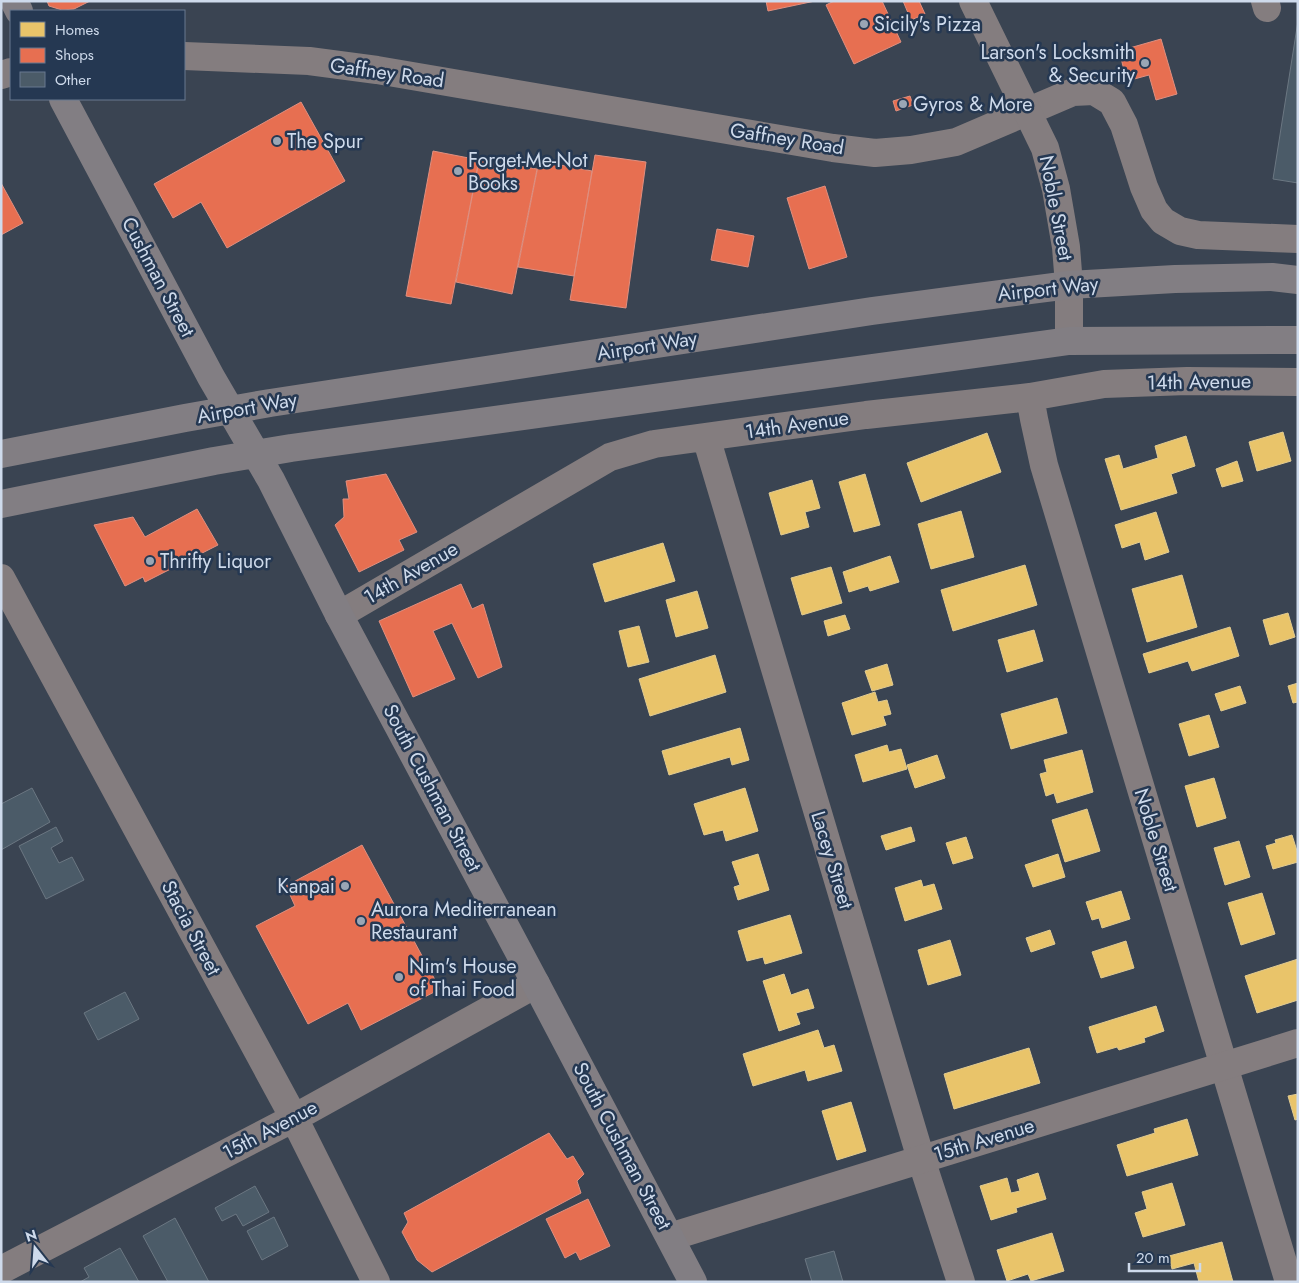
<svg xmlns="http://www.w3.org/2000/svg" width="1299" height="1283" font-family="Jost,sans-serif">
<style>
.homes{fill:#e9c46a;stroke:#e1cb91}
.shops{fill:#e76f51;stroke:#e08f7f}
.building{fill:#4b5b68;stroke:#6b7782}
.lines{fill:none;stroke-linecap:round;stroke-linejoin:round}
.minor{stroke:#847d7f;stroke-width:28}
.tertiary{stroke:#847d7f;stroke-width:28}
.primary{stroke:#827e83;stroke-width:28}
.poi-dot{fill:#9aa6b5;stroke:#253852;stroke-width:2}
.labels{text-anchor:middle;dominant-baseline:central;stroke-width:5;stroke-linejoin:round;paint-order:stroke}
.poi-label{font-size:20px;fill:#cedaeb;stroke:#253852;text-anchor:start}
.street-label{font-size:20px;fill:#cedaeb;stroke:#253852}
</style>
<rect width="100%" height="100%" fill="#3a4452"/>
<path class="homes" d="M 1283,432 L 1291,461 L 1257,471 L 1249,442 Z
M 987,433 L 1001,472 L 921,502 L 907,463 Z
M 1186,436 L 1195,466 L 1171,474 L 1177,493 L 1121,510 L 1105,459 L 1119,455 L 1123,469 L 1158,458 L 1155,446 Z
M 1237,461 L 1243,481 L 1222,487 L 1216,469 Z
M 865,474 L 880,525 L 854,532 L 839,482 Z
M 812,480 L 820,508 L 805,512 L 809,527 L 781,535 L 769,493 Z
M 961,511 L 974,557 L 931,569 L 918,524 Z
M 1156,512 L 1169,552 L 1145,560 L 1140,542 L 1122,548 L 1115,525 Z
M 663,543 L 675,581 L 605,602 L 593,564 Z
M 890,556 L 899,582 L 870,591 L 868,586 L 849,592 L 843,572 Z
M 1025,565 L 1037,605 L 953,631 L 941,590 Z
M 831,567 L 842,603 L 802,615 L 791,578 Z
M 1182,575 L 1197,627 L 1147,642 L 1132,589 Z
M 697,591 L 708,628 L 676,637 L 666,600 Z
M 1288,613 L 1295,637 L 1270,645 L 1263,620 Z
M 845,615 L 850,629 L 828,636 L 824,621 Z
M 639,626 L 649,662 L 628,667 L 619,631 Z
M 1230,627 L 1239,656 L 1192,671 L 1188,661 L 1149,673 L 1143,654 Z
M 1034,630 L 1043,661 L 1007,672 L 998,640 Z
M 715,655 L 726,692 L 650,716 L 639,679 Z
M 887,664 L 893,685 L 872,691 L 865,671 Z
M 1298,683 L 1298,702 L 1293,703 L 1288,686 Z
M 1240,686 L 1246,703 L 1221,711 L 1215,694 Z
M 875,692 L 878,702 L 887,700 L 891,714 L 883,716 L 886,725 L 852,735 L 842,703 Z
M 1057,698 L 1067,733 L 1011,749 L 1001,714 Z
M 1209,715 L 1219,747 L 1189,756 L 1179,724 Z
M 740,728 L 749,760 L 732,765 L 730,757 L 669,775 L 662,751 Z
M 887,745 L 889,752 L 901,749 L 907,769 L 863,782 L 855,755 Z
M 1082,750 L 1093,792 L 1057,803 L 1054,793 L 1046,796 L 1040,774 L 1047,772 L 1044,760 Z
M 937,755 L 945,778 L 915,788 L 907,765 Z
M 1214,778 L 1226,818 L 1197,827 L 1185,786 Z
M 745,788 L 758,831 L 726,841 L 723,830 L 704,835 L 694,804 Z
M 1087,809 L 1100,851 L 1065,862 L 1052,820 Z
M 911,827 L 915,841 L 886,850 L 881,836 Z
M 1292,835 L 1298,854 L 1298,862 L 1273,869 L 1266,846 L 1276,843 L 1275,840 Z
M 966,837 L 973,858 L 953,864 L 946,843 Z
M 1239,841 L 1250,877 L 1225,885 L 1214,848 Z
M 758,854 L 769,890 L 738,900 L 734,887 L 740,885 L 732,862 Z
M 1058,854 L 1065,877 L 1033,887 L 1025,865 Z
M 921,880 L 923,887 L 934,884 L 942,909 L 905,921 L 895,888 Z
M 1121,891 L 1130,919 L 1102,928 L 1099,918 L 1092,920 L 1086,902 Z
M 1262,893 L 1275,934 L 1241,945 L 1228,903 Z
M 790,915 L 802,953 L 765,964 L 763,957 L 747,961 L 738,931 Z
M 1050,930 L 1055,944 L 1031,952 L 1026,938 Z
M 950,940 L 961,975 L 928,985 L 918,950 Z
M 1126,941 L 1134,968 L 1101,978 L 1092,952 Z
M 1298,959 L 1298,1000 L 1257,1013 L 1245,976 Z
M 784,974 L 791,995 L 808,989 L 814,1008 L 796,1013 L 800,1024 L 779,1031 L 763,981 Z
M 1156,1006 L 1164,1031 L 1144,1038 L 1145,1042 L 1119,1050 L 1117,1047 L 1097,1053 L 1089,1027 Z
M 818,1030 L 824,1048 L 834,1045 L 842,1071 L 808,1081 L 805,1070 L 753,1086 L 743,1054 Z
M 1029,1048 L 1040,1083 L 954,1109 L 944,1074 Z
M 1298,1094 L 1298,1119 L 1295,1120 L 1288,1096 Z
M 851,1102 L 866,1151 L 837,1160 L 822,1111 Z
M 1187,1119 L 1198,1155 L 1127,1176 L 1117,1145 L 1155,1133 L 1154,1129 Z
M 1038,1173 L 1046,1199 L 1016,1208 L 1017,1212 L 991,1220 L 980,1186 L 1007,1178 L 1011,1193 L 1020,1191 L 1017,1180 Z
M 1172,1183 L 1185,1225 L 1143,1237 L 1135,1213 L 1147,1209 L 1142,1192 Z
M 1052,1233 L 1064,1271 L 1031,1281 L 1028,1274 L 1007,1281 L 997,1250 Z
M 1222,1242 L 1233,1282 L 1199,1282 L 1194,1263 L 1172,1269 L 1169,1256 Z"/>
<path class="shops" d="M 47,1 L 90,1 L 74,9 L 62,10 L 49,6 Z
M 766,1 L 815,1 L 768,11 Z
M 834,1 L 882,1 L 901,42 L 854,64 L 826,5 Z
M 903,1 L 919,1 L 925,14 L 911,20 Z
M 1161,39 L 1177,94 L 1156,100 L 1149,75 L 1127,81 L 1119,51 Z
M 910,96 L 913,105 L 896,111 L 893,101 Z
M 301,102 L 345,181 L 227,248 L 201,202 L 173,218 L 154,184 Z
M 433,151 L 479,160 L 451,304 L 406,296 Z
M 595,155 L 646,162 L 626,308 L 570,300 Z
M 479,160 L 537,169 L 512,294 L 456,282 Z
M 539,161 L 592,171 L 574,276 L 518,267 Z
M 1,183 L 23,223 L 1,235 Z
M 825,186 L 847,257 L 809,269 L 787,198 Z
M 717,229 L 754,236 L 748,267 L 711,260 Z
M 386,474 L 417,532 L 399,540 L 404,550 L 359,572 L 335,525 L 344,517 L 343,499 L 349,499 L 346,481 Z
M 197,509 L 218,545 L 145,582 L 143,577 L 125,586 L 94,525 L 133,517 L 145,537 Z
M 461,584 L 472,609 L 483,604 L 502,667 L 478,678 L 452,623 L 433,631 L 455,679 L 413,697 L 379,621 Z
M 362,845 L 440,989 L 361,1030 L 348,1003 L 308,1024 L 256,926 L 295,906 L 286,886 Z
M 549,1133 L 567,1159 L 573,1156 L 584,1174 L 577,1181 L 581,1193 L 432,1272 L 417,1260 L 402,1232 L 408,1222 L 404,1213 Z
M 588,1199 L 610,1246 L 580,1260 L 576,1252 L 565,1258 L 546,1219 Z"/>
<path class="building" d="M 1298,21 L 1298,183 L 1273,179 Z
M 32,788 L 50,822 L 1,850 L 1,804 Z
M 56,827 L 63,841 L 51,848 L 59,863 L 72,857 L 84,880 L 46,899 L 19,846 Z
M 125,992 L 139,1019 L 98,1040 L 84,1013 Z
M 255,1186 L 269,1212 L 243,1226 L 236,1214 L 222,1221 L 215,1208 Z
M 274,1217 L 288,1246 L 262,1260 L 247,1231 Z
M 175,1218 L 209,1282 L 168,1282 L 143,1236 Z
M 120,1248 L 139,1282 L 80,1282 L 89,1277 L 84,1268 Z
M 834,1251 L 843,1282 L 812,1282 L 805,1259 Z"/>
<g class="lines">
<path class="minor" d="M 1265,1 L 1267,8
M 184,56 L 309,61 L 377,70 L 833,148 L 875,153 L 911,150 L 956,142 L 1073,92 L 1094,91 L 1112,102 L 1124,125 L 1144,187 L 1154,210 L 1163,221 L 1180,231 L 1198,235 L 1298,239
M 1,75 L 11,72
M 1030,397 L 1034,419 L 1044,465 L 1224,1066 L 1289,1282
M 706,437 L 921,1159 L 961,1282
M 1,578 L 294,1118 L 376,1282
M 339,615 L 610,457 L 654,444 L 866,415 L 1030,397 L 1104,384 L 1187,381 L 1298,382
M 1,1270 L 294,1118 L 536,984"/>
<path class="tertiary" d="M 973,1 L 1045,148 L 1056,189 L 1066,247 L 1069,285 L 1069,341
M 670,1237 L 1298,1043"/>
<path class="primary" d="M 14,1 L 19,11
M 63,99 L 211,377 L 271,480 L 339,615 L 536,984 L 693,1282
M 1,454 L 185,418 L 270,403 L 872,311 L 1069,285 L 1175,279 L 1272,277 L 1298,280
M 1,504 L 214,461 L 291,448 L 1069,341 L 1298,340"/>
</g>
<g class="poi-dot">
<circle cx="864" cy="24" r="5"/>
<circle cx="1145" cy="63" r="5"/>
<circle cx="903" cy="104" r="5"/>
<circle cx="277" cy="141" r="5"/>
<circle cx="458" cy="171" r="5"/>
<circle cx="150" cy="561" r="5"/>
<circle cx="345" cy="886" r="5"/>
<circle cx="361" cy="921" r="5"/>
<circle cx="399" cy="977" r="5"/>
</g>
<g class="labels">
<g class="poi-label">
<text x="874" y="24">Sicily's Pizza</text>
<text x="1135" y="52" text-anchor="end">Larson's Locksmith<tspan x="1135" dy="23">&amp; Security</tspan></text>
<text x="913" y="104">Gyros &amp; More</text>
<text x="287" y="141">The Spur</text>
<text x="468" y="160">Forget-Me-Not<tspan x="468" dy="23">Books</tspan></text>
<text x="160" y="561">Thrifty Liquor</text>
<text x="335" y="886" text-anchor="end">Kanpai</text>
<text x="371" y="909">Aurora Mediterranean<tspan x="371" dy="23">Restaurant</tspan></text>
<text x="409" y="966">Nim's House<tspan x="409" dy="23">of Thai Food</tspan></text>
</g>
<g class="street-label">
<text transform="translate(387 73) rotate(8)">Gaffney Road</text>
<text transform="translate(787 139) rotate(9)">Gaffney Road</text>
<text transform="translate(1056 208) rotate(79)">Noble Street</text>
<text transform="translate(158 277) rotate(62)">Cushman Street</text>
<text transform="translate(1048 289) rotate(-6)">Airport Way</text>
<text transform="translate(647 346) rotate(-9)">Airport Way</text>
<text transform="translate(1199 382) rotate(-1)">14th Avenue</text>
<text transform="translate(247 408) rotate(-10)">Airport Way</text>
<text transform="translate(797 425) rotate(-8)">14th Avenue</text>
<text transform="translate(411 573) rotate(-30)">14th Avenue</text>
<text transform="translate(432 788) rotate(62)">South Cushman Street</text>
<text transform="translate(1156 840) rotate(73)">Noble Street</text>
<text transform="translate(832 860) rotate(73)">Lacey Street</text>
<text transform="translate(191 928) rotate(62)">Stacia Street</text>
<text transform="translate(270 1130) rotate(-28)">15th Avenue</text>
<text transform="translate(984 1140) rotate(-17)">15th Avenue</text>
<text transform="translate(622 1146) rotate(62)">South Cushman Street</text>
</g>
</g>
<rect width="1299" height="1283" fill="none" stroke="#cedaeb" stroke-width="5"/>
<rect x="10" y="10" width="175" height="90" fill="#253852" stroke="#69798f"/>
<rect x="20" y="22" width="25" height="15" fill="#e9c46a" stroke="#69798f"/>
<text x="55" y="35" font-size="15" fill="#cedaeb">Homes</text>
<rect x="20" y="48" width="25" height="15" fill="#e76f51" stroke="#69798f"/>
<text x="55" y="60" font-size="15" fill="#cedaeb">Shops</text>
<rect x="20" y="72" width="25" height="15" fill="#4b5b68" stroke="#69798f"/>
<text x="55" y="85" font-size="15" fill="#cedaeb">Other</text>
<g transform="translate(35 1248) rotate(343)" stroke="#253852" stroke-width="4" paint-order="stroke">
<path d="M0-4L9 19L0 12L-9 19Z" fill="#cedaeb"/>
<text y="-8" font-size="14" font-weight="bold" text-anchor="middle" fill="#cedaeb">N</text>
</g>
<path d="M1129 1263v8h71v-8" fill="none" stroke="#cedaeb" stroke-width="2.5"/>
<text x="1136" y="1263" font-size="15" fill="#cedaeb" stroke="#253852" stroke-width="4" paint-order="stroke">20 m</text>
</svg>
